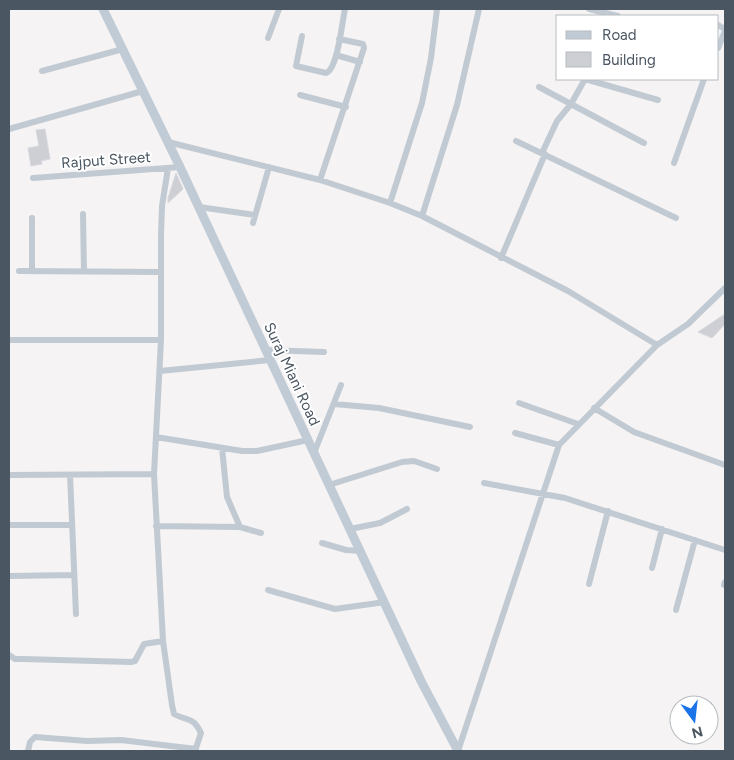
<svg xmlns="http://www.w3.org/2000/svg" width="734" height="760" font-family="Figtree,sans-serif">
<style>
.building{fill:#cdcfd5;stroke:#d7d9de}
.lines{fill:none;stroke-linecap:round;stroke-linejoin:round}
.street{stroke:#c1cad2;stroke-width:6}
.secondary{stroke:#c1cbd6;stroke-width:9}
.labels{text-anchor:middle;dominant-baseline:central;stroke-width:4;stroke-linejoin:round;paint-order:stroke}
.street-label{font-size:15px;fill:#4a5661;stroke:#fff}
</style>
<rect width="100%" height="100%" fill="#f5f3f3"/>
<path class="building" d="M 45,129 L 50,159 L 41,161 L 42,164 L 31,166 L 28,148 L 39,146 L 36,130 Z
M 176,173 L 183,189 L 168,203 L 168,198 Z
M 725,314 L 725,324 L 712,338 L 698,332 Z"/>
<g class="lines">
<path class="street" d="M 589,9 L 618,16
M 718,25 L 725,29
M 302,36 L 296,66 L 326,73 C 338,69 342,22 345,9
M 268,38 L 279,9
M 718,48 L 725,31
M 336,55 L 360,62
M 42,71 L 123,49
M 539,87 L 644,143
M 300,95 L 346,107
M 9,129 L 143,91
M 516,141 L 676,218
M 168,142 L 320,180 L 390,203 L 422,216 L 568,291 L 657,345
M 542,153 L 557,121 L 571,104 L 585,79 L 658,100
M 674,163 L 704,79
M 168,168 L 162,206 L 161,236 L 161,340 L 154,474 L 163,641 L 172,705 L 174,714 C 188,722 193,716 201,733 L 195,751
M 33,178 L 180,167
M 320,180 L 364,48 L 363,44 L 339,39
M 390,203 L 422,103 L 431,58 L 437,9
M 199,207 L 255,215
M 83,214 L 84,271
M 422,216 L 457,105 L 479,9
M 32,218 L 32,271
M 253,223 L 269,167
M 501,258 L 545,154
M 19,271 L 161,272
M 9,340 L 161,340
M 266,350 L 324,352
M 160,371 L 270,360
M 519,403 L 578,424
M 334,404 L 379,408 L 470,427
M 594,408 L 634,432 L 725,465
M 515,433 L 559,445
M 156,437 L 242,451 L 257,451 L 308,440
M 222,448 L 227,497 L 240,527
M 314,453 L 341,385
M 9,475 L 154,474
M 70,475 L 76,614
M 484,483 L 565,498 L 725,550
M 329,485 L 402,462 L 414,461 L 437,469
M 9,525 L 72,525
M 156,526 L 240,527 L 261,533
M 350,529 L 380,523 L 407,509
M 322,543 L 346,550 L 361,551
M 652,568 L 662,529
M 9,576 L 74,575
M 589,584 L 608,511
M 724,585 L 725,582
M 268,590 L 335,609 L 385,602
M 676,610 L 695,540
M 9,655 L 15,659 L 23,659 L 131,662 L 135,661 L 144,644 L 163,641
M 28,751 L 30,742 L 35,737 L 87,741 L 121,740 L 196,749
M 458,751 L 559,445 L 657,345 L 688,324 L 725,288"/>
<path class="secondary" d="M 103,9 L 180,167 L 421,681 L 458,751"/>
</g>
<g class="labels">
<g class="street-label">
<text transform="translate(106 160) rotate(-4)">Rajput Street</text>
<text transform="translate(292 374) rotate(65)">Suraj Miani Road</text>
</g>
</g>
<rect width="734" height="760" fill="none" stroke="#4a5661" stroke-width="20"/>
<rect x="556" y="15" width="162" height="65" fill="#ffffff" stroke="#b7bbc0"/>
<rect x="566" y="31" width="25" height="8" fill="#c1cbd6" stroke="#b7bbc0"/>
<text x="602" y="40" font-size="15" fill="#4a5661">Road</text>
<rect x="566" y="52" width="25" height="15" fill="#cdcfd5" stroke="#b7bbc0"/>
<text x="602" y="65" font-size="15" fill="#4a5661">Building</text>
<g transform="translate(694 720) rotate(165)"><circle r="24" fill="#ffffff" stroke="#b7bbc0"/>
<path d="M0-4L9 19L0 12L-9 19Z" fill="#1a73e8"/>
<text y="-8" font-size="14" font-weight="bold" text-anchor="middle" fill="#4a5661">N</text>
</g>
</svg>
